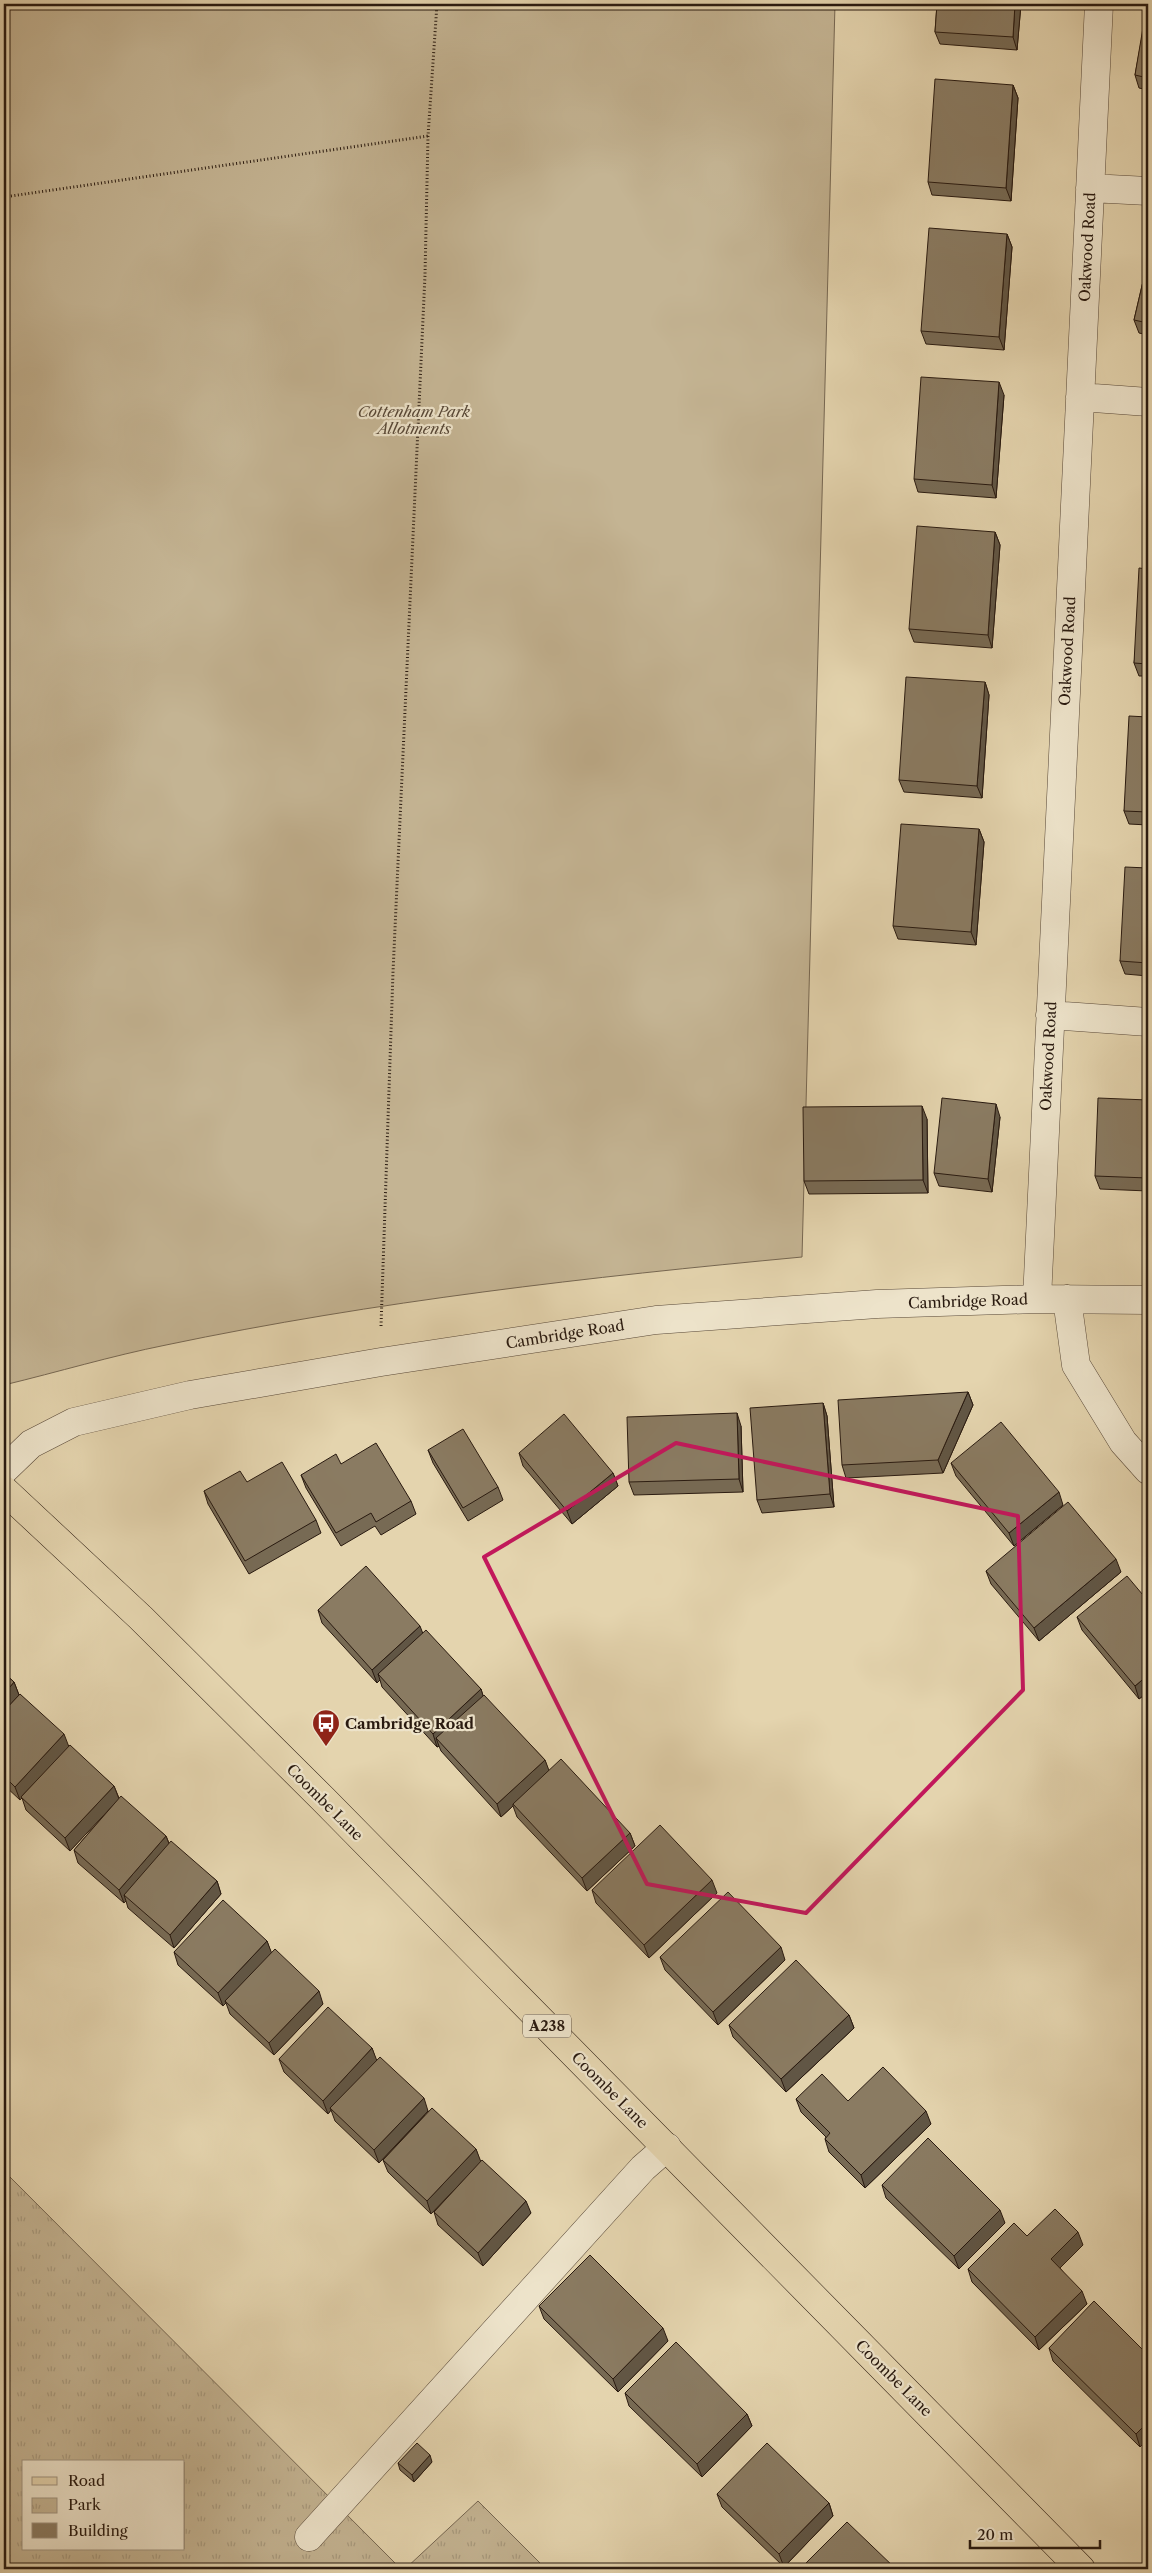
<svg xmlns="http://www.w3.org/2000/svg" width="1152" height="2573" font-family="'Libre Caslon Text',serif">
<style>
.green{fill:#c4b493;stroke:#766752}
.park{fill:url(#park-tufts);stroke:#766752;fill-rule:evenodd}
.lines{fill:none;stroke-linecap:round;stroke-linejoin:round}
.minor-casing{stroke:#584838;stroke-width:29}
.major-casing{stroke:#291a10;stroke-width:29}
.path{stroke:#291a10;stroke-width:3;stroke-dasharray:1 2.5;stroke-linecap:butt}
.minor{stroke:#ede3ca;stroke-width:28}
.major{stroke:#e4d4ae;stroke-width:28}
.wall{fill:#776a54;stroke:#291a10}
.shaded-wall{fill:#615645;stroke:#291a10}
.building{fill:#8a7b62;stroke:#291a10}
.marked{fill:none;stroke:#c2185b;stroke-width:4;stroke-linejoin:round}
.labels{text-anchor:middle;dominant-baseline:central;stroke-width:4.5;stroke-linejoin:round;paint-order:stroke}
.shield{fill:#ede3ca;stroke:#645648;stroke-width:1}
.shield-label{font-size:14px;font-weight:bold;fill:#291a10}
.street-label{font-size:15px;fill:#291a10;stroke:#ede3ca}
.park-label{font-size:15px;font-style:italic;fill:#584837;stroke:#ede3ca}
.poi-label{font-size:15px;font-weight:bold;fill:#291a10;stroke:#ede3ca;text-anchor:start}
</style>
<defs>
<pattern id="park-tufts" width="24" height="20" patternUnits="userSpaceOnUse" patternTransform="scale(1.25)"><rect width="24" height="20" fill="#c4b493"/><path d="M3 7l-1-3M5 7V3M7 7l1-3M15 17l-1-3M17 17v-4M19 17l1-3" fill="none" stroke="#a89a7e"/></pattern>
</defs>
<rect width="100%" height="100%" fill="#e4d4ae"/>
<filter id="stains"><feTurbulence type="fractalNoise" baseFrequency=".004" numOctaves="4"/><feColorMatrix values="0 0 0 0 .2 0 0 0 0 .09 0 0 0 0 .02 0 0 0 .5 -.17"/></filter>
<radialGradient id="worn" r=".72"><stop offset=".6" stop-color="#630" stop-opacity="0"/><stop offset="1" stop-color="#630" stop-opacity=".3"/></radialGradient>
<path class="green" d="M 4,4 L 835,4 L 802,1257 C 589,1277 376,1301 166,1345 C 111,1356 58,1372 4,1385 Z"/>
<path class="park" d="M 4,2171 L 401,2569 L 4,2569 ZM 24,2462 L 184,2462 L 184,2549 L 24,2549 Z
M 478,2501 L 546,2569 L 405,2569 Z"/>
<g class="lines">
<g class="minor-casing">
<path id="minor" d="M 1090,188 L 1148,191
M 1080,397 L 1148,402
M 1050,1015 L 1148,1022
M 1037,1299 L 1099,4
M 1067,1299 L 1076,1365 L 1123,1442 L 1148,1470
M 4,1470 L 31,1444 L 74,1422 L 190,1395 L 381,1362 L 656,1320 L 877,1304 L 1037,1299 L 1148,1300
M 309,2537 L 643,2168 L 667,2147"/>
</g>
<g class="major-casing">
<path id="major" d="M 4,1490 L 141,1618 L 324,1800 L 1081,2569"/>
</g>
<path class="path" d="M 4,197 L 428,136
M 381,1326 L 393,972 L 425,275 L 428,136 L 437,4"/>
<use href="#minor" class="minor"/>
<use href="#major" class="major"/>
</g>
<path class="wall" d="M 937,4 L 1021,4 L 1017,50 L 940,44 L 935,32 Z
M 1148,4 L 1148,90 L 1139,88 L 1135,75 Z
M 1013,85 L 1018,98 L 1011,201 L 932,195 L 928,182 Z
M 1007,234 L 1012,247 L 1004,350 L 926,344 L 921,331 Z
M 1148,260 L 1148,335 L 1139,333 L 1134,320 Z
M 1004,395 L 996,498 L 918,492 L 914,479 Z
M 1148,448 L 1148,547 L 1143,534 Z
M 995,532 L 1000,545 L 992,648 L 914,642 L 909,629 Z
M 1148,569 L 1148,676 L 1139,676 L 1134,663 Z
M 985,682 L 989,695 L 982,798 L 904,792 L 899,780 Z
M 1148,717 L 1148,825 L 1129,824 L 1124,811 Z
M 979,829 L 984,842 L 976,945 L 898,939 L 893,926 Z
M 1148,868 L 1148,976 L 1125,974 L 1120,961 Z
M 1148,1100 L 1148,1191 L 1100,1189 L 1095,1176 Z
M 1000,1117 L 992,1192 L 939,1186 L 934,1173 Z
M 927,1119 L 928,1193 L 809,1194 L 804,1181 Z
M 968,1392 L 973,1405 L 943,1473 L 846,1478 L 842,1465 Z
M 823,1403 L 827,1416 L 834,1507 L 762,1513 L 757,1500 Z
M 741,1426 L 743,1492 L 634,1495 L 629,1482 Z
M 428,1450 L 498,1487 L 503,1500 L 468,1521 L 433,1463 Z
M 519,1453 L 613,1473 L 618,1486 L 572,1524 L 523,1466 Z
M 951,1463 L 1063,1505 L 1014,1546 L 956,1476 Z
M 341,1464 L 411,1501 L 416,1514 L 381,1535 L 375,1526 L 341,1546 L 306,1488 L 301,1475 Z
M 247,1482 L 316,1520 L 321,1533 L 249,1574 L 208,1504 L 204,1491 Z
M 986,1571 L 1121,1572 L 1039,1641 L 991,1584 Z
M 1148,1601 L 1148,1692 L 1139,1699 L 1082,1630 L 1077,1617 Z
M 318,1610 L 423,1633 L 481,1689 L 483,1696 L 545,1760 L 548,1770 L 630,1833 L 635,1846 L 587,1891 L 517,1817 L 513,1806 L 501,1817 L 441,1751 L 439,1746 L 437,1747 L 382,1687 L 380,1680 L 377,1683 L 322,1623 Z
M 4,1673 L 14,1682 L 19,1695 L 69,1746 L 114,1786 L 119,1798 L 166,1836 L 169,1843 L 217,1881 L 221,1894 L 174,1948 L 128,1908 L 126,1901 L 124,1903 L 78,1863 L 74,1850 L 118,1799 L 70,1851 L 26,1810 L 22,1798 L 20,1800 L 4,1785 Z
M 592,1890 L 717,1893 L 649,1958 L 596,1903 Z
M 267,1941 L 271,1953 L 323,2004 L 274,2055 L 230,2014 L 226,2003 L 223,2006 L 178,1965 L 174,1952 Z
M 660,1957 L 785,1960 L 718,2025 L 665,1970 Z
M 849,2015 L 854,2028 L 786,2092 L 733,2037 L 729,2025 Z
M 372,2048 L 376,2060 L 428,2111 L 476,2149 L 480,2162 L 531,2213 L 483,2266 L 438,2225 L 434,2212 L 458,2185 L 431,2214 L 388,2172 L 383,2160 L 425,2115 L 379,2163 L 335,2121 L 331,2110 L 328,2114 L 284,2072 L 279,2059 Z
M 796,2099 L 848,2101 L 931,2124 L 865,2188 L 829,2152 L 825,2139 L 826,2137 L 801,2112 Z
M 882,2185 L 1005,2223 L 959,2269 L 886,2198 Z
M 1027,2236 L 1083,2245 L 1060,2268 L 1087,2304 L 1039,2350 L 972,2282 L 968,2269 Z
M 539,2306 L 668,2341 L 618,2392 L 544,2319 Z
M 1049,2348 L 1148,2355 L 1148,2439 L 1140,2447 L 1053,2361 Z
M 625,2393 L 747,2414 L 752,2426 L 702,2477 L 629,2406 Z
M 432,2462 L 414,2482 L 400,2470 L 398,2463 Z
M 717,2494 L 829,2503 L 833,2516 L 784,2567 L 722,2507 Z"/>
<path class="shaded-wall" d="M 1015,4 L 1021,4 L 1017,50 L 1013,37 Z
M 1013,85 L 1018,98 L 1011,201 L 1006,188 Z
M 1007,234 L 1012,247 L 1004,350 L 999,337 Z
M 999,382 L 1004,395 L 996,498 L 992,485 Z
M 995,532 L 1000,545 L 992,648 L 988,635 Z
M 985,682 L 989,695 L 982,798 L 977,786 Z
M 979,829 L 984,842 L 976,945 L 971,932 Z
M 996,1104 L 1000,1117 L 992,1192 L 988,1179 Z
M 922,1106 L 927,1119 L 928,1193 L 923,1180 Z
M 968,1392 L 973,1405 L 943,1473 L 938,1460 Z
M 823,1403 L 827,1416 L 834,1507 L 830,1494 Z
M 737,1413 L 741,1426 L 743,1492 L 739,1479 Z
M 613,1473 L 618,1486 L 572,1524 L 567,1511 Z
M 1059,1492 L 1063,1505 L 1014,1546 L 1009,1533 Z
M 1116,1559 L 1121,1572 L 1039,1641 L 1034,1628 Z
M 420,1626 L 425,1639 L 378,1674 L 380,1680 L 377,1683 L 372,1670 Z
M 1148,1675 L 1148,1692 L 1139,1699 L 1135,1686 Z
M 14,1682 L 19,1695 L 4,1712 L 4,1694 Z
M 481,1689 L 485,1702 L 436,1738 L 439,1746 L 437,1747 L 433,1734 Z
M 64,1734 L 69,1747 L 21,1797 L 22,1798 L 20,1800 L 15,1787 Z
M 545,1760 L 550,1773 L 513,1804 L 513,1806 L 501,1817 L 497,1804 Z
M 114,1786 L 119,1799 L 70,1851 L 65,1838 Z
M 630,1833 L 635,1846 L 587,1891 L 582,1878 Z
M 166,1836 L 171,1849 L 124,1895 L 126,1901 L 124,1903 L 119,1890 Z
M 712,1880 L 717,1893 L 649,1958 L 644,1945 Z
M 217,1881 L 221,1894 L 174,1948 L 170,1935 Z
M 267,1941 L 272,1954 L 225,2001 L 226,2003 L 223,2006 L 218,1993 Z
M 781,1947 L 785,1960 L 718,2025 L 713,2012 Z
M 319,1991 L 323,2004 L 274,2055 L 269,2043 Z
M 849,2015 L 854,2028 L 786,2092 L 781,2079 Z
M 372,2048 L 377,2061 L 330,2108 L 331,2110 L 328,2114 L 323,2101 Z
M 424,2098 L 428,2111 L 379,2163 L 374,2150 Z
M 926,2111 L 931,2124 L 865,2188 L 861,2175 Z
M 476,2149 L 481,2162 L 431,2214 L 427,2201 Z
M 526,2201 L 531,2213 L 483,2266 L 478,2253 Z
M 1000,2210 L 1005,2223 L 959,2269 L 954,2256 Z
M 1078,2232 L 1083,2245 L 1056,2272 L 1051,2259 Z
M 1082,2291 L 1087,2304 L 1039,2350 L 1035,2337 Z
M 663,2328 L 668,2341 L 618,2392 L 613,2379 Z
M 747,2414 L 752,2426 L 702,2477 L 697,2464 Z
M 1148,2422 L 1148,2439 L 1140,2447 L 1136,2434 Z
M 430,2455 L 432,2462 L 414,2482 L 412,2475 Z
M 829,2503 L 833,2516 L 784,2567 L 779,2554 Z"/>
<path class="building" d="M 937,4 L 1015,4 L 1013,37 L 935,32 Z
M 1147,4 L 1148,4 L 1148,78 L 1135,75 Z
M 935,79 L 1013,85 L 1006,188 L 928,182 Z
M 929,228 L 1007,234 L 999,337 L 921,331 Z
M 1148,260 L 1148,323 L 1134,320 Z
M 921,377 L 999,382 L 992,485 L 914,479 Z
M 1148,448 L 1148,534 L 1143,534 Z
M 917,526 L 995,532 L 988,635 L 909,629 Z
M 1139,568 L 1148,569 L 1148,664 L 1134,663 Z
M 906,677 L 985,682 L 977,786 L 899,780 Z
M 1129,716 L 1148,717 L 1148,812 L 1124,811 Z
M 901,824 L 979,829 L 971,932 L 893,926 Z
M 1125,867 L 1148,868 L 1148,963 L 1120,961 Z
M 942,1098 L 996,1104 L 988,1179 L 934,1173 Z
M 1098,1098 L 1148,1100 L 1148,1178 L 1095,1176 Z
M 922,1106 L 923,1180 L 804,1181 L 803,1107 Z
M 968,1392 L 938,1460 L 842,1465 L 838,1400 Z
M 823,1403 L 830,1494 L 757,1500 L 750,1408 Z
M 737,1413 L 739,1479 L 629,1482 L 627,1417 Z
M 564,1414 L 613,1473 L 567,1511 L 519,1453 Z
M 1001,1422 L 1059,1492 L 1009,1533 L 951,1463 Z
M 463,1429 L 498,1487 L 463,1508 L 428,1450 Z
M 376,1443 L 411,1501 L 376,1522 L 371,1513 L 336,1533 L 301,1475 L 336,1454 L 341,1464 Z
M 282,1462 L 316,1520 L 245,1561 L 204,1491 L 240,1471 L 247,1482 Z
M 1068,1502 L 1116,1559 L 1034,1628 L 986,1571 Z
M 366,1566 L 420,1626 L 372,1670 L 318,1610 Z
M 1127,1576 L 1148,1601 L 1148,1675 L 1135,1686 L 1077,1617 Z
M 426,1630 L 481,1689 L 433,1734 L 378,1674 Z
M 4,1673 L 14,1682 L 4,1694 Z
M 20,1694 L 64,1734 L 15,1787 L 4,1776 L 4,1711 Z
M 484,1695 L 545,1760 L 497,1804 L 436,1738 Z
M 70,1745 L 114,1786 L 65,1838 L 21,1797 Z
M 561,1759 L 630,1833 L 582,1878 L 513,1804 Z
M 121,1796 L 166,1836 L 119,1890 L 74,1850 Z
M 660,1825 L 712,1880 L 644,1945 L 592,1890 Z
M 171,1841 L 217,1881 L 170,1935 L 124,1895 Z
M 728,1892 L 781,1947 L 713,2012 L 660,1957 Z
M 223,1900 L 267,1941 L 218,1993 L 174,1952 Z
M 275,1949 L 319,1991 L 269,2043 L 225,2001 Z
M 796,1960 L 849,2015 L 781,2079 L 729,2025 Z
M 328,2007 L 372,2048 L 323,2101 L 279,2059 Z
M 380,2057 L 424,2098 L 374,2150 L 330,2108 Z
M 883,2067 L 926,2111 L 861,2175 L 825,2139 L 830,2133 L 796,2099 L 822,2074 L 848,2101 Z
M 432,2108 L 476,2149 L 427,2201 L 383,2160 Z
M 928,2138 L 1000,2210 L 954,2256 L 882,2185 Z
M 482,2160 L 526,2201 L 478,2253 L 434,2212 Z
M 1055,2209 L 1078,2232 L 1051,2259 L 1082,2291 L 1035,2337 L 968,2269 L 1014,2223 L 1027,2236 Z
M 590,2255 L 663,2328 L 613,2379 L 539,2306 Z
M 1094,2301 L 1148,2355 L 1148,2422 L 1136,2434 L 1049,2348 Z
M 676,2342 L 747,2414 L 697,2464 L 625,2393 Z
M 417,2443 L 430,2455 L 412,2475 L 398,2463 Z
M 767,2443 L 829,2503 L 779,2554 L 717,2494 Z
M 847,2522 L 896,2569 L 800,2569 Z"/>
<path class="marked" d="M 676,1443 L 1018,1516 L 1023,1690 L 806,1913 L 647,1884 L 484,1557 Z"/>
<defs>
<g id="bus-pin" transform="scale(1.4375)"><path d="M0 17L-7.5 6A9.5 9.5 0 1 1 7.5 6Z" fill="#8f2418" stroke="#ede3ca"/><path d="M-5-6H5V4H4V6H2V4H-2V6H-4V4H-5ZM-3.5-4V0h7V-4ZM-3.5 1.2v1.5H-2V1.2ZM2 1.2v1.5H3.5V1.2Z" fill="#fff"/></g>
</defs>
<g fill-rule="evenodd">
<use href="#bus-pin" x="326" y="1723"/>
</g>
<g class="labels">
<rect class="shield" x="523" y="2014.5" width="48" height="23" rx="4"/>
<g class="shield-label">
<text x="547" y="2026">A238</text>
</g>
<g class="street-label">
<text transform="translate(1087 247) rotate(-87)">Oakwood Road</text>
<text transform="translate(1067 651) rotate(-87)">Oakwood Road</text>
<text transform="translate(1048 1056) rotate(-87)">Oakwood Road</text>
<text transform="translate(968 1301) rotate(-2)">Cambridge Road</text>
<text transform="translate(565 1334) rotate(-9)">Cambridge Road</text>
<text transform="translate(325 1802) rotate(45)">Coombe Lane</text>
<text transform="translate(610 2090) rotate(45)">Coombe Lane</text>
<text transform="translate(894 2378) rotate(45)">Coombe Lane</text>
</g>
<g class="park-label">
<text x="414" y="411">Cottenham Park<tspan x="414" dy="17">Allotments</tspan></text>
</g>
<g class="poi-label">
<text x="345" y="1723">Cambridge Road</text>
</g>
</g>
<rect width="1152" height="2573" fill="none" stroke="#e4d4ae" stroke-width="20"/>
<rect x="5" y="5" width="1142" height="2563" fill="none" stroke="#291a10" stroke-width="2.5"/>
<rect x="10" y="10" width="1132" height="2553" fill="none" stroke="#291a10"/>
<rect x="22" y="2460" width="162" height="90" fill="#ede3ca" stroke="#9f9380"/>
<rect x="32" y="2477" width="25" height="8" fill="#e4d4ae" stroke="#9f9380"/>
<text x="68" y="2486" font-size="15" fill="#291a10">Road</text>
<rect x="32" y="2498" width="25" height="15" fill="url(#park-tufts)" stroke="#9f9380"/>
<text x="68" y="2510" font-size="15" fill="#291a10">Park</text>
<rect x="32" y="2523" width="25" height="15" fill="#8a7b62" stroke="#9f9380"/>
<text x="68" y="2536" font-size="15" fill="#291a10">Building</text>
<path d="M970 2540v8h130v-8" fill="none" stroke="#291a10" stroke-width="2.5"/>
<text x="977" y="2540" font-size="15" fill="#291a10" stroke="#ede3ca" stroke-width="4" paint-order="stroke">20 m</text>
<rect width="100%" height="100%" filter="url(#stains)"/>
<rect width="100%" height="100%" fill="url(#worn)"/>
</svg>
